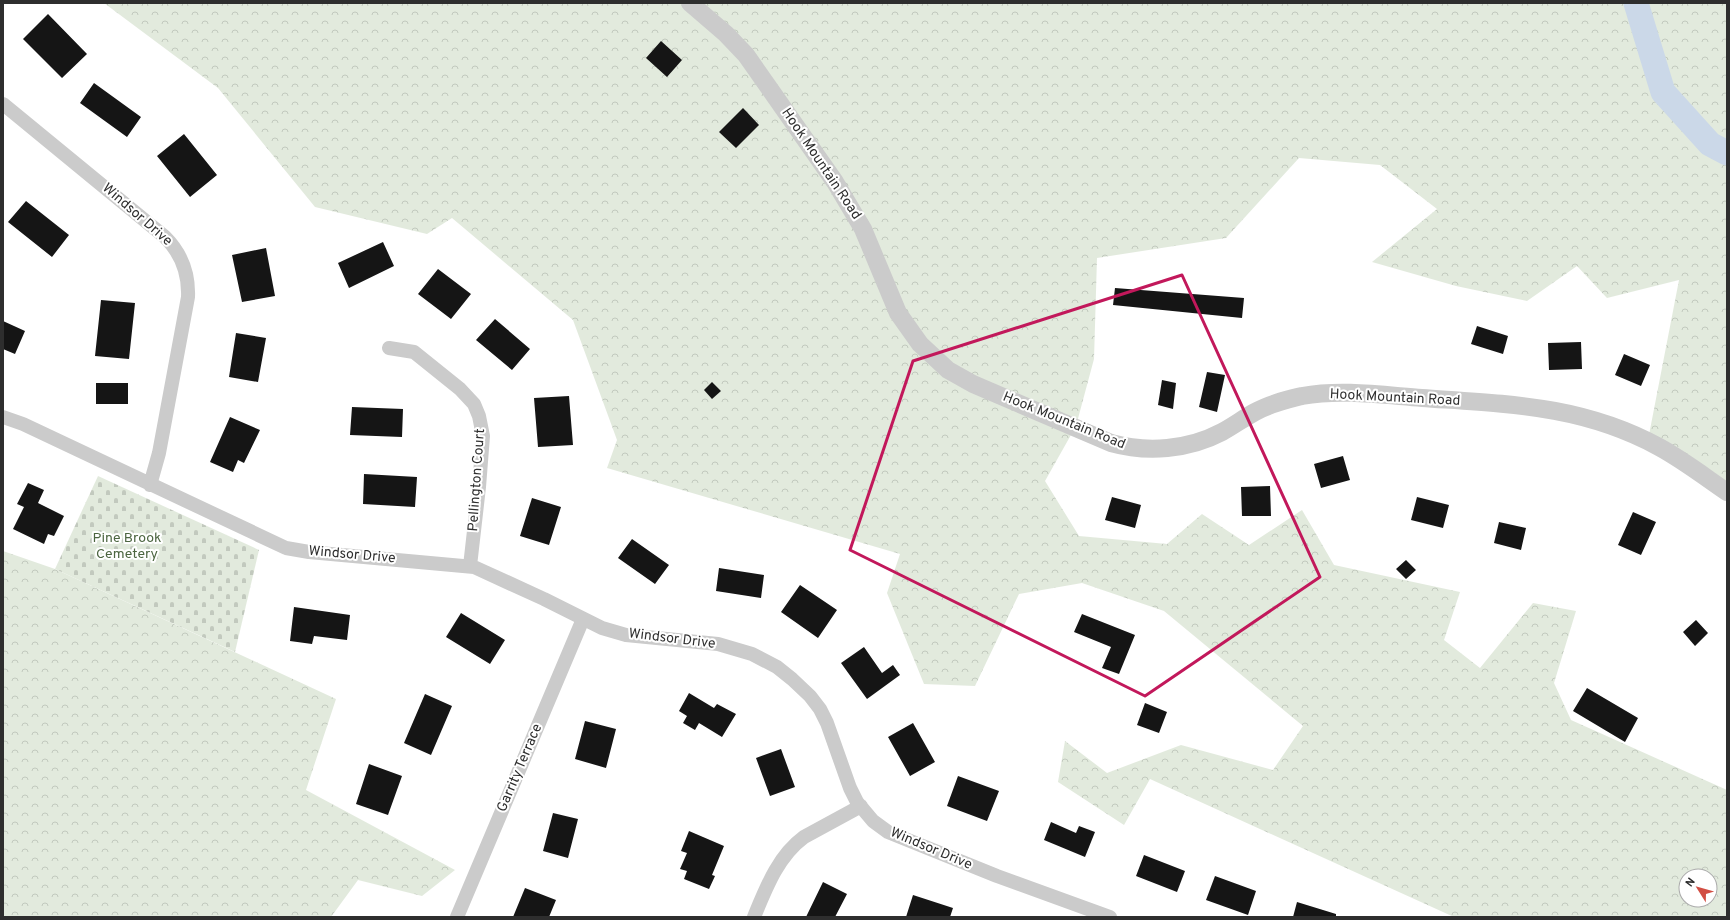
<svg xmlns="http://www.w3.org/2000/svg" width="1730" height="920" font-family="Overpass,sans-serif">
<style>
.forest{fill:url(#forest-crowns);fill-rule:evenodd}
.cemetery{fill:url(#cemetery-stones)}
.lines{fill:none;stroke-linecap:round;stroke-linejoin:round}
.river{stroke:#cbd8e8;stroke-width:25}
.building{fill:#151515}
.minor{stroke:#cbcbcb;stroke-width:14}
.tertiary{stroke:#cbcbcb;stroke-width:18}
.marked{fill:none;stroke:#c2185b;stroke-width:3;stroke-linejoin:round}
.labels{text-anchor:middle;dominant-baseline:central;stroke-width:4;stroke-linejoin:round;paint-order:stroke}
.street-label{font-size:14px;fill:#2e2e2e;stroke:#fff}
.park-label{font-size:14px;fill:#4c6540;stroke:#fff}
</style>
<defs>
<pattern id="forest-crowns" width="20" height="18" patternUnits="userSpaceOnUse"><rect width="20" height="18" fill="#e2eadd"/><path d="M2 6a3 3 0 1 1 6 0M12 15a3 3 0 1 1 6 0" fill="none" stroke="#c2c9be"/></pattern>
<pattern id="cemetery-stones" width="16" height="16" patternUnits="userSpaceOnUse"><rect width="16" height="16" fill="#e2eadd"/><path d="M2 7V4a2 2 0 0 1 4 0v3zM10 15v-3a2 2 0 0 1 4 0v3z" fill="#c2c9be"/></pattern>
</defs>
<rect width="100%" height="100%" fill="#fff"/>
<path class="forest" d="M 104,3 L 1727,3 L 1727,492 L 1648,440 L 1679,280 L 1607,298 L 1577,266 L 1527,301 L 1456,286 L 1372,262 L 1437,209 L 1380,165 L 1299,158 L 1226,238 L 1097,258 L 1094,359 L 1076,426 L 1045,481 L 1079,536 L 1167,544 L 1202,514 L 1249,545 L 1302,510 L 1334,565 L 1460,592 L 1444,640 L 1480,668 L 1533,603 L 1576,611 L 1554,683 L 1571,720 L 1727,790 L 1727,917 L 1454,917 L 1150,779 L 1124,825 L 1058,782 L 1065,741 L 1107,773 L 1181,745 L 1273,770 L 1303,726 L 1164,611 L 1082,583 L 1019,594 L 975,686 L 924,684 L 887,593 L 900,554 L 607,468 L 617,440 L 573,320 L 452,218 L 427,234 L 315,207 L 218,88 ZM 1686,876 L 1710,876 L 1710,900 L 1686,900 Z
M 3,551 L 55,569 L 336,699 L 306,790 L 455,870 L 422,896 L 358,880 L 331,917 L 3,917 Z"/>
<path class="cemetery" d="M 98,476 L 259,550 L 235,652 L 55,569 Z"/>
<g class="lines">
<path class="river" d="M 1636,3 L 1663,92 L 1710,144 L 1727,153"/>
</g>
<path class="building" d="M 48,14 L 87,54 L 62,78 L 23,39 Z
M 661,41 L 682,60 L 667,77 L 646,58 Z
M 94,83 L 141,117 L 127,137 L 80,103 Z
M 743,108 L 759,125 L 736,148 L 719,132 Z
M 184,134 L 217,175 L 190,197 L 157,156 Z
M 26,201 L 69,235 L 52,257 L 8,222 Z
M 383,242 L 394,266 L 349,288 L 338,263 Z
M 266,248 L 275,296 L 242,302 L 232,255 Z
M 438,269 L 471,294 L 451,319 L 418,294 Z
M 1115,288 L 1244,298 L 1242,318 L 1113,305 Z
M 101,300 L 135,303 L 129,359 L 95,356 Z
M 495,319 L 530,349 L 512,370 L 476,340 Z
M 3,321 L 25,331 L 15,354 L 3,349 Z
M 1477,326 L 1508,336 L 1503,354 L 1471,344 Z
M 236,333 L 266,338 L 258,382 L 229,377 Z
M 1581,342 L 1582,369 L 1549,370 L 1548,343 Z
M 1624,354 L 1650,365 L 1641,386 L 1615,375 Z
M 1207,372 L 1225,375 L 1217,412 L 1199,407 Z
M 1162,380 L 1176,383 L 1173,409 L 1158,405 Z
M 712,382 L 721,391 L 712,399 L 704,390 Z
M 96,383 L 128,383 L 128,404 L 96,404 Z
M 569,396 L 573,445 L 538,447 L 534,398 Z
M 352,407 L 403,409 L 402,437 L 350,435 Z
M 230,417 L 260,430 L 244,463 L 238,460 L 233,472 L 210,462 Z
M 1343,456 L 1350,480 L 1321,488 L 1314,464 Z
M 364,474 L 417,477 L 415,507 L 363,504 Z
M 28,483 L 44,490 L 38,503 L 64,516 L 54,536 L 48,534 L 44,544 L 13,529 L 24,507 L 17,504 Z
M 1270,486 L 1271,516 L 1242,516 L 1241,487 Z
M 1112,497 L 1141,505 L 1135,528 L 1105,520 Z
M 1417,497 L 1449,505 L 1443,528 L 1411,520 Z
M 532,498 L 561,507 L 549,545 L 520,536 Z
M 1633,512 L 1656,522 L 1641,555 L 1618,545 Z
M 1499,522 L 1526,528 L 1521,550 L 1494,543 Z
M 632,539 L 669,565 L 655,584 L 618,558 Z
M 1406,560 L 1416,570 L 1406,579 L 1396,569 Z
M 719,568 L 764,575 L 761,598 L 716,591 Z
M 800,585 L 837,610 L 818,638 L 781,612 Z
M 294,607 L 350,615 L 347,640 L 314,636 L 312,644 L 290,641 Z
M 461,613 L 505,640 L 490,664 L 446,637 Z
M 1082,614 L 1135,635 L 1119,674 L 1102,668 L 1111,647 L 1074,632 Z
M 1696,620 L 1708,633 L 1695,646 L 1683,632 Z
M 864,647 L 882,673 L 893,665 L 900,675 L 867,699 L 841,663 Z
M 1587,688 L 1638,718 L 1625,742 L 1573,711 Z
M 689,693 L 714,708 L 717,704 L 736,714 L 722,737 L 699,723 L 695,730 L 683,723 L 687,716 L 679,711 Z
M 425,694 L 452,706 L 431,755 L 404,743 Z
M 1145,703 L 1167,712 L 1159,733 L 1137,725 Z
M 585,721 L 616,729 L 606,768 L 575,759 Z
M 913,723 L 935,762 L 910,776 L 888,737 Z
M 781,749 L 795,787 L 770,796 L 756,758 Z
M 369,764 L 402,776 L 388,815 L 356,804 Z
M 958,776 L 999,791 L 987,821 L 947,806 Z
M 553,813 L 578,819 L 568,858 L 543,851 Z
M 1051,822 L 1076,833 L 1079,826 L 1095,832 L 1085,857 L 1044,840 Z
M 689,831 L 724,846 L 712,875 L 715,876 L 709,889 L 684,879 L 687,871 L 680,869 L 687,853 L 681,851 Z
M 1144,855 L 1185,871 L 1177,892 L 1136,876 Z
M 1215,876 L 1256,891 L 1248,915 L 1206,900 Z
M 823,882 L 847,894 L 835,917 L 806,917 Z
M 525,888 L 556,900 L 549,917 L 513,917 Z
M 913,895 L 953,908 L 950,917 L 906,917 Z
M 1297,902 L 1336,914 L 1336,917 L 1293,917 Z"/>
<g class="lines">
<path class="minor" d="M 3,104 L 165,237 C 182,254 189,273 188,297 L 159,453 L 150,485
M 389,348 L 414,352 L 460,389 L 474,404 L 479,416 L 483,436 L 479,487 L 470,566
M 3,417 L 23,424 L 286,548 L 309,552 L 474,567 L 544,599 L 602,628 L 626,635 L 718,644 L 752,654 L 777,667 L 792,679 L 810,696 L 820,709 L 827,723 L 850,788 L 857,802 L 873,821 L 888,832 L 997,876 L 1110,917
M 457,917 L 583,619
M 754,917 C 766,888 778,856 804,837 L 861,806"/>
<path class="tertiary" d="M 690,3 L 726,34 L 746,55 L 835,182 L 863,229 L 898,313 L 920,344 L 948,370 L 973,384 L 1111,443 C 1147,453 1188,450 1222,432 C 1233,426 1244,418 1255,412 C 1269,404 1286,400 1302,396 C 1341,389 1382,395 1422,398 C 1507,404 1582,405 1659,447 C 1683,460 1705,477 1727,492"/>
</g>
<path class="marked" d="M 1182,275 L 1320,577 L 1145,696 L 850,550 L 913,361 Z"/>
<g class="labels">
<g class="street-label">
<text transform="translate(821 164) rotate(56)">Hook Mountain Road</text>
<text transform="translate(137 215) rotate(41)">Windsor Drive</text>
<text transform="translate(1395 398) rotate(3)">Hook Mountain Road</text>
<text transform="translate(1064 421) rotate(22)">Hook Mountain Road</text>
<text transform="translate(477 480) rotate(-86)">Pellington Court</text>
<text transform="translate(352 555) rotate(5)">Windsor Drive</text>
<text transform="translate(672 639) rotate(7)">Windsor Drive</text>
<text transform="translate(520 768) rotate(-67)">Garrity Terrace</text>
<text transform="translate(931 849) rotate(23)">Windsor Drive</text>
</g>
<g class="park-label">
<text x="127" y="538">Pine Brook<tspan x="127" dy="16">Cemetery</tspan></text>
</g>
</g>
<rect width="1730" height="920" fill="none" stroke="#2e2e2e" stroke-width="8"/>
<g transform="translate(1698 888) rotate(307)"><circle r="19" fill="#ffffff" stroke="#ababab"/>
<path d="M0-3L7 15L0 10L-7 15Z" fill="#d24e43"/>
<text y="-6" font-size="11" font-weight="bold" text-anchor="middle" fill="#2e2e2e">N</text>
</g>
</svg>
